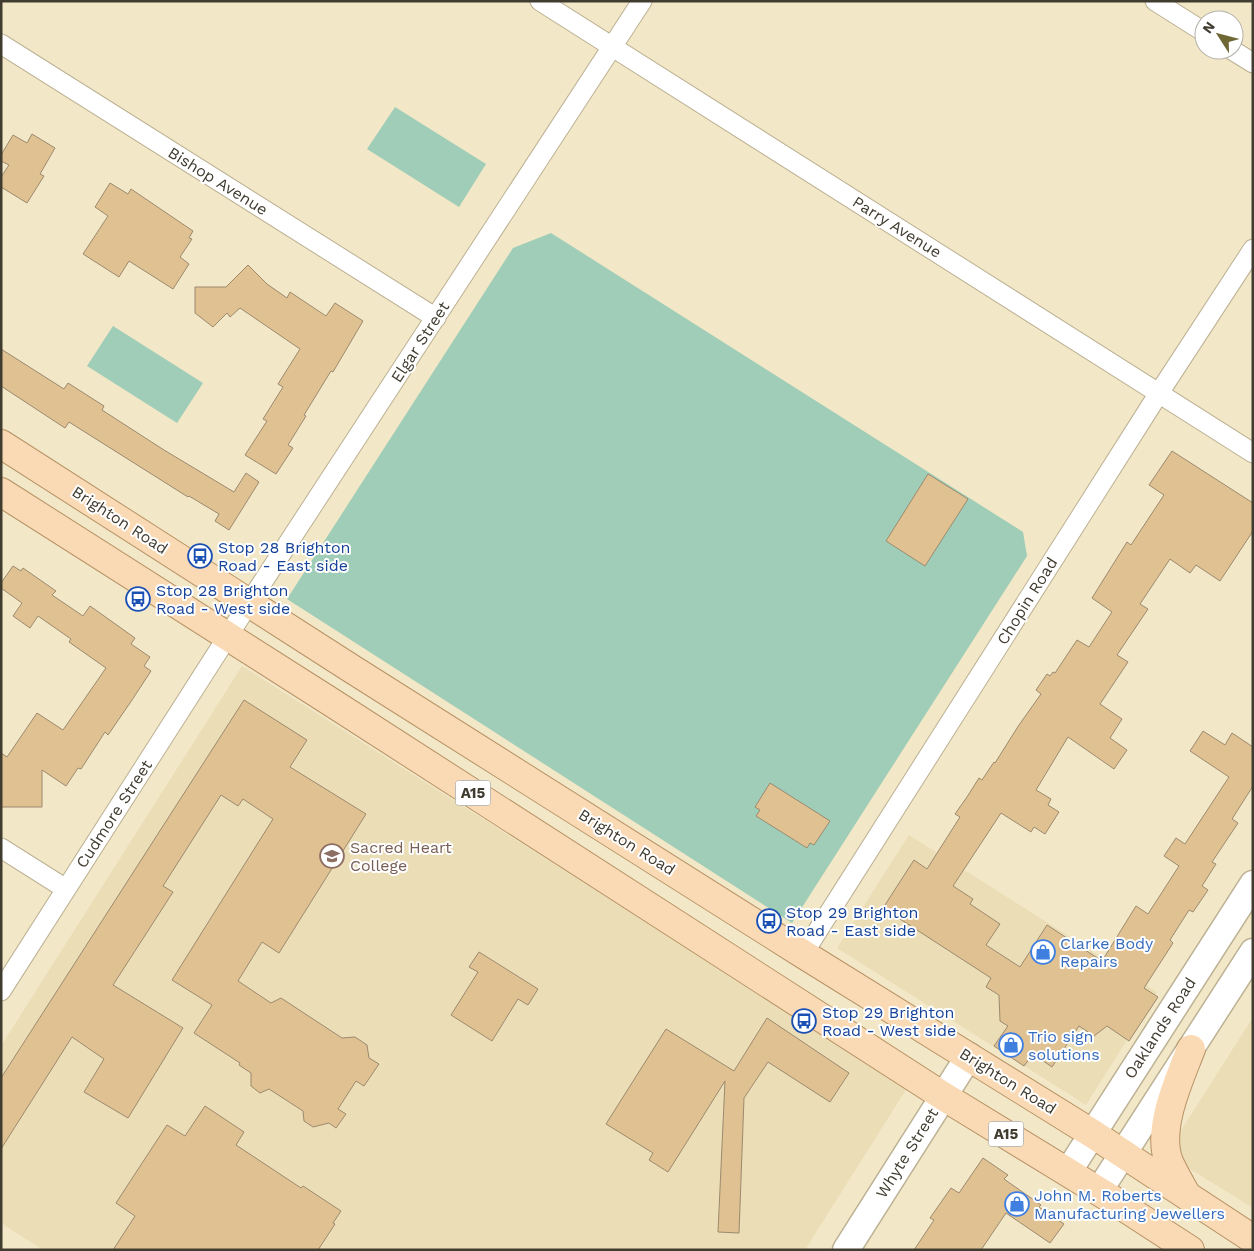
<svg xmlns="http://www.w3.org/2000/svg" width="1254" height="1251" font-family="'Work Sans',sans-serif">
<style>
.built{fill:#ebddb6}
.green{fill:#9fcdb7}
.building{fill:#e0c192;stroke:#9c8a6f}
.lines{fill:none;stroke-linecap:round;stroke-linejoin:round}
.street-casing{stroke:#bcb193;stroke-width:21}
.secondary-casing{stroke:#bcb193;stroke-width:29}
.primary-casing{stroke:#b79265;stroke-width:30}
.street{stroke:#fff;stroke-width:19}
.secondary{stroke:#fff;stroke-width:26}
.primary{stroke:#fadab4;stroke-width:28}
.labels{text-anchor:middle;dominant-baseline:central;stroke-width:4;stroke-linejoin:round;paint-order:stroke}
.shield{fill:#fff;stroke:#7a766e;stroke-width:1}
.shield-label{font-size:15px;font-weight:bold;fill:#413c30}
.street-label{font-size:16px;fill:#413c30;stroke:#fff}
.transit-label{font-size:16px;fill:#164399;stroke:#fff;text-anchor:start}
.education-label{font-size:16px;fill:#785e54;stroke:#fff;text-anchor:start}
.shop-label{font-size:16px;fill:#366cbe;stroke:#fff;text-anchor:start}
</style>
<rect width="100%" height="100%" fill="#f2e7c7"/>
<path class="built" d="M 242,666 L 907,1088 L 805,1250 L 43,1250 L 1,1223 L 1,1046 Z
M 909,835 L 1157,992 L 1086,1105 L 837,948 Z
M 1253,1017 L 1253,1208 L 1166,1154 Z"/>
<path class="green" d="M 395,107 L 486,164 L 459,207 L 367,149 Z
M 551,233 L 1023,532 L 1027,556 L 792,923 L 287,599 L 513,248 Z
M 113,326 L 203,383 L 177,423 L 87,366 Z"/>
<path class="building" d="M 32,134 L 55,148 L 40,174 L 44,176 L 27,203 L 1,187 L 1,177 L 9,165 L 1,161 L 1,155 L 13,135 L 27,143 Z
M 110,183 L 128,194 L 131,189 L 193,231 L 189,238 L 192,239 L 180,257 L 189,264 L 173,289 L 129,261 L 119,277 L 83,254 L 108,216 L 95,207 Z
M 248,265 L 267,284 L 287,298 L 290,292 L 326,316 L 335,303 L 363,321 L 333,372 L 331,371 L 304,415 L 306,416 L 288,445 L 293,448 L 276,474 L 245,455 L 267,421 L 263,419 L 283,387 L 278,384 L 300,349 L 240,308 L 230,317 L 227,313 L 213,327 L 195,313 L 195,287 L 226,287 Z
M 1,349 L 64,389 L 68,383 L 104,406 L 102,410 L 164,450 L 234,492 L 246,473 L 259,482 L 229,530 L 215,521 L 219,514 L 189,496 L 188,497 L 69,422 L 65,428 L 1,386 Z
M 1172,451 L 1253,503 L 1253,531 L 1220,581 L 1196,565 L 1190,573 L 1170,559 L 1140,604 L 1148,609 L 1117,655 L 1128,662 L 1100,704 L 1122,719 L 1110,738 L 1127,750 L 1114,769 L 1068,737 L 1036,790 L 1051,799 L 1048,805 L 1059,812 L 1045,834 L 1034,827 L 1031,832 L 1001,813 L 953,886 L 973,899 L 970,904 L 1000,924 L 986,945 L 1020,967 L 1047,925 L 1102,961 L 1136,906 L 1148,914 L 1179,866 L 1164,856 L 1176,838 L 1185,844 L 1229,777 L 1190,751 L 1203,731 L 1225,745 L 1232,733 L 1253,747 L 1253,786 L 1232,819 L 1238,823 L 1212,862 L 1216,864 L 1202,886 L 1208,890 L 1193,912 L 1189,910 L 1170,940 L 1173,943 L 1144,988 L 1158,997 L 1129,1041 L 1107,1026 L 1094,1036 L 1079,1026 L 1052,1067 L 1033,1054 L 1024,1066 L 994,1046 L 1008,1026 L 1000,1021 L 999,995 L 986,987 L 991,978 L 883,908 L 914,860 L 927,869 L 960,817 L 955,814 L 967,797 L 979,778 L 982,780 L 994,762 L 995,763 L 1019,725 L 1041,694 L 1036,690 L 1047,674 L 1050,676 L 1053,672 L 1055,673 L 1077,640 L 1089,647 L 1112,612 L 1092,598 L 1127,542 L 1131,545 L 1164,495 L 1149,485 Z
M 928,474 L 968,499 L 925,566 L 886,541 Z
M 13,566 L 21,571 L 23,568 L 56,591 L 52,595 L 83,616 L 90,606 L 135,638 L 131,644 L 150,657 L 144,666 L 151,671 L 132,700 L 108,735 L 105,732 L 81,769 L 78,768 L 66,786 L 42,770 L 42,807 L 1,807 L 1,753 L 7,757 L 37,713 L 63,730 L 106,668 L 69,642 L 71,639 L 38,616 L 30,628 L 13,616 L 22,603 L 1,588 L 1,583 Z
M 244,700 L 307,740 L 290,767 L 366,814 L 279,953 L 262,942 L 238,981 L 271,1003 L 281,998 L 342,1038 L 355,1037 L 367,1045 L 369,1058 L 379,1064 L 364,1086 L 356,1081 L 338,1109 L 346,1114 L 336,1128 L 329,1123 L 313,1127 L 304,1121 L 303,1111 L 269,1089 L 260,1093 L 251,1086 L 251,1073 L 239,1065 L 240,1063 L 194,1033 L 212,1005 L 172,980 L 273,819 L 243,799 L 238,806 L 221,795 L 163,886 L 173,892 L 113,985 L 183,1028 L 128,1118 L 84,1092 L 104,1059 L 72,1037 L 1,1149 L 1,1078 Z
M 770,783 L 830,821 L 814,845 L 810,843 L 807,848 L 756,816 L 760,810 L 755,807 Z
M 479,952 L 538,989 L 528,1005 L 518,999 L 492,1041 L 451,1015 L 478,972 L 469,967 Z
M 767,1018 L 849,1073 L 830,1102 L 768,1062 L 744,1098 L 739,1233 L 718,1232 L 725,1081 L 668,1172 L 649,1160 L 653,1153 L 606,1124 L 666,1029 L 734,1071 Z
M 205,1106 L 244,1132 L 236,1145 L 301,1188 L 303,1186 L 341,1211 L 333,1223 L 335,1224 L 318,1250 L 113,1250 L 135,1216 L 116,1203 L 167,1125 L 185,1136 Z
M 983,1158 L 1008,1175 L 1004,1179 L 1041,1205 L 1039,1207 L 1064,1224 L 1050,1243 L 1006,1213 L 981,1250 L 914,1250 L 934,1220 L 930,1218 L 951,1188 L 959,1193 Z"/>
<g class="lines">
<g class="street-casing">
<path id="street" d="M 540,1 L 1253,453
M 1155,1 L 1204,32
M 1,44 L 436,318
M 1232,50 L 1253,63
M 1,848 L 66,889
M 803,954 L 1159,393 L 1253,249
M 1,991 L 249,603 L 642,1"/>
</g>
<g class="secondary-casing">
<path id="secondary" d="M 1068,1172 L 1253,884
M 1099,1191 L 1253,952
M 846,1250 L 969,1056"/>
</g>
<g class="primary-casing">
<path id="primary" d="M 1,444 L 352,669 L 803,954 L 1093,1134 L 1253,1239
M 1,492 L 331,702 L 943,1096 L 1113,1200 L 1190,1250
M 1186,1194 C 1180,1183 1174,1173 1169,1162 C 1156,1129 1179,1080 1191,1049"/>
</g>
<use href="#street" class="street"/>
<use href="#secondary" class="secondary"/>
<use href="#primary" class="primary"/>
</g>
<defs>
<g id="bus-ring" transform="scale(1.25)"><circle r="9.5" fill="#fff" stroke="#1a4fb4" stroke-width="1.5"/><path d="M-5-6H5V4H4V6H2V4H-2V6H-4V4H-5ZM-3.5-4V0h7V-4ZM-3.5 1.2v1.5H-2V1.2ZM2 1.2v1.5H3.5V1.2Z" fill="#1a4fb4"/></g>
<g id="school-ring" transform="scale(1.25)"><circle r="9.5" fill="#fff" stroke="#8d6e63" stroke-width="1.5"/><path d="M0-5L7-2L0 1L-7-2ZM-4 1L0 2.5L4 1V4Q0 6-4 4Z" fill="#8d6e63"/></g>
<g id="shop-ring" transform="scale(1.25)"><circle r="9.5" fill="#fff" stroke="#3f7fe0" stroke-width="1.5"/><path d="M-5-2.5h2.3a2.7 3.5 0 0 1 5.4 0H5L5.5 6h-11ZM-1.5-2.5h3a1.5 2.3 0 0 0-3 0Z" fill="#3f7fe0"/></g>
</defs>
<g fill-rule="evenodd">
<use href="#bus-ring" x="200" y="556"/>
<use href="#bus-ring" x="138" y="599"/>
<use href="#school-ring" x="332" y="856"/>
<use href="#bus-ring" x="769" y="921"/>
<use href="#shop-ring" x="1043" y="952"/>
<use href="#bus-ring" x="804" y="1021"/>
<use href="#shop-ring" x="1011" y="1045"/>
<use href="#shop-ring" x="1017" y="1204"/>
</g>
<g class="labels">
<g class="shield">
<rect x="455.5" y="780.5" width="35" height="25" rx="4"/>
<rect x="988.5" y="1121.5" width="35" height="25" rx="4"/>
</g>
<g class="shield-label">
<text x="473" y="793">A15</text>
<text x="1006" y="1134">A15</text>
</g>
<g class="street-label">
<text transform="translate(218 181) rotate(32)">Bishop Avenue</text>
<text transform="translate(897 227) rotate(32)">Parry Avenue</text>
<text transform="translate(420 342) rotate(-57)">Elgar Street</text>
<text transform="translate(120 520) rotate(33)">Brighton Road</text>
<text transform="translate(1027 601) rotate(-58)">Chopin Road</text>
<text transform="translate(114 814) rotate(-57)">Cudmore Street</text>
<text transform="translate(627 842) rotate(32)">Brighton Road</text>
<text transform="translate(1160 1028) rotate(-57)">Oaklands Road</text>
<text transform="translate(1008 1081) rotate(32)">Brighton Road</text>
<text transform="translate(907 1153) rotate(-58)">Whyte Street</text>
</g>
<g class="transit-label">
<text x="218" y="547">Stop 28 Brighton<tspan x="218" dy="18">Road - East side</tspan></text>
<text x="156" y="590">Stop 28 Brighton<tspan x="156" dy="18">Road - West side</tspan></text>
<text x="786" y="912">Stop 29 Brighton<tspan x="786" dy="18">Road - East side</tspan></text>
<text x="822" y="1012">Stop 29 Brighton<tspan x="822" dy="18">Road - West side</tspan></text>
</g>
<g class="education-label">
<text x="350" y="847">Sacred Heart<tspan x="350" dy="18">College</tspan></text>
</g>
<g class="shop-label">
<text x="1060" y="943">Clarke Body<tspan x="1060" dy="18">Repairs</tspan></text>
<text x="1028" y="1036">Trio sign<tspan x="1028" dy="18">solutions</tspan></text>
<text x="1034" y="1195">John M. Roberts<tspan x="1034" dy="18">Manufacturing Jewellers</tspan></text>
</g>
</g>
<rect width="1254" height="1251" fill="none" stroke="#413c30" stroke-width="5"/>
<g transform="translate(1219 35) rotate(306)"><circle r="24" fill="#ffffff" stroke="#b3b1ac"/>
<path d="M0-4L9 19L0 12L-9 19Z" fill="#6f6734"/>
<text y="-8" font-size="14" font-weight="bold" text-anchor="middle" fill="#413c30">N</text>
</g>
</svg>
